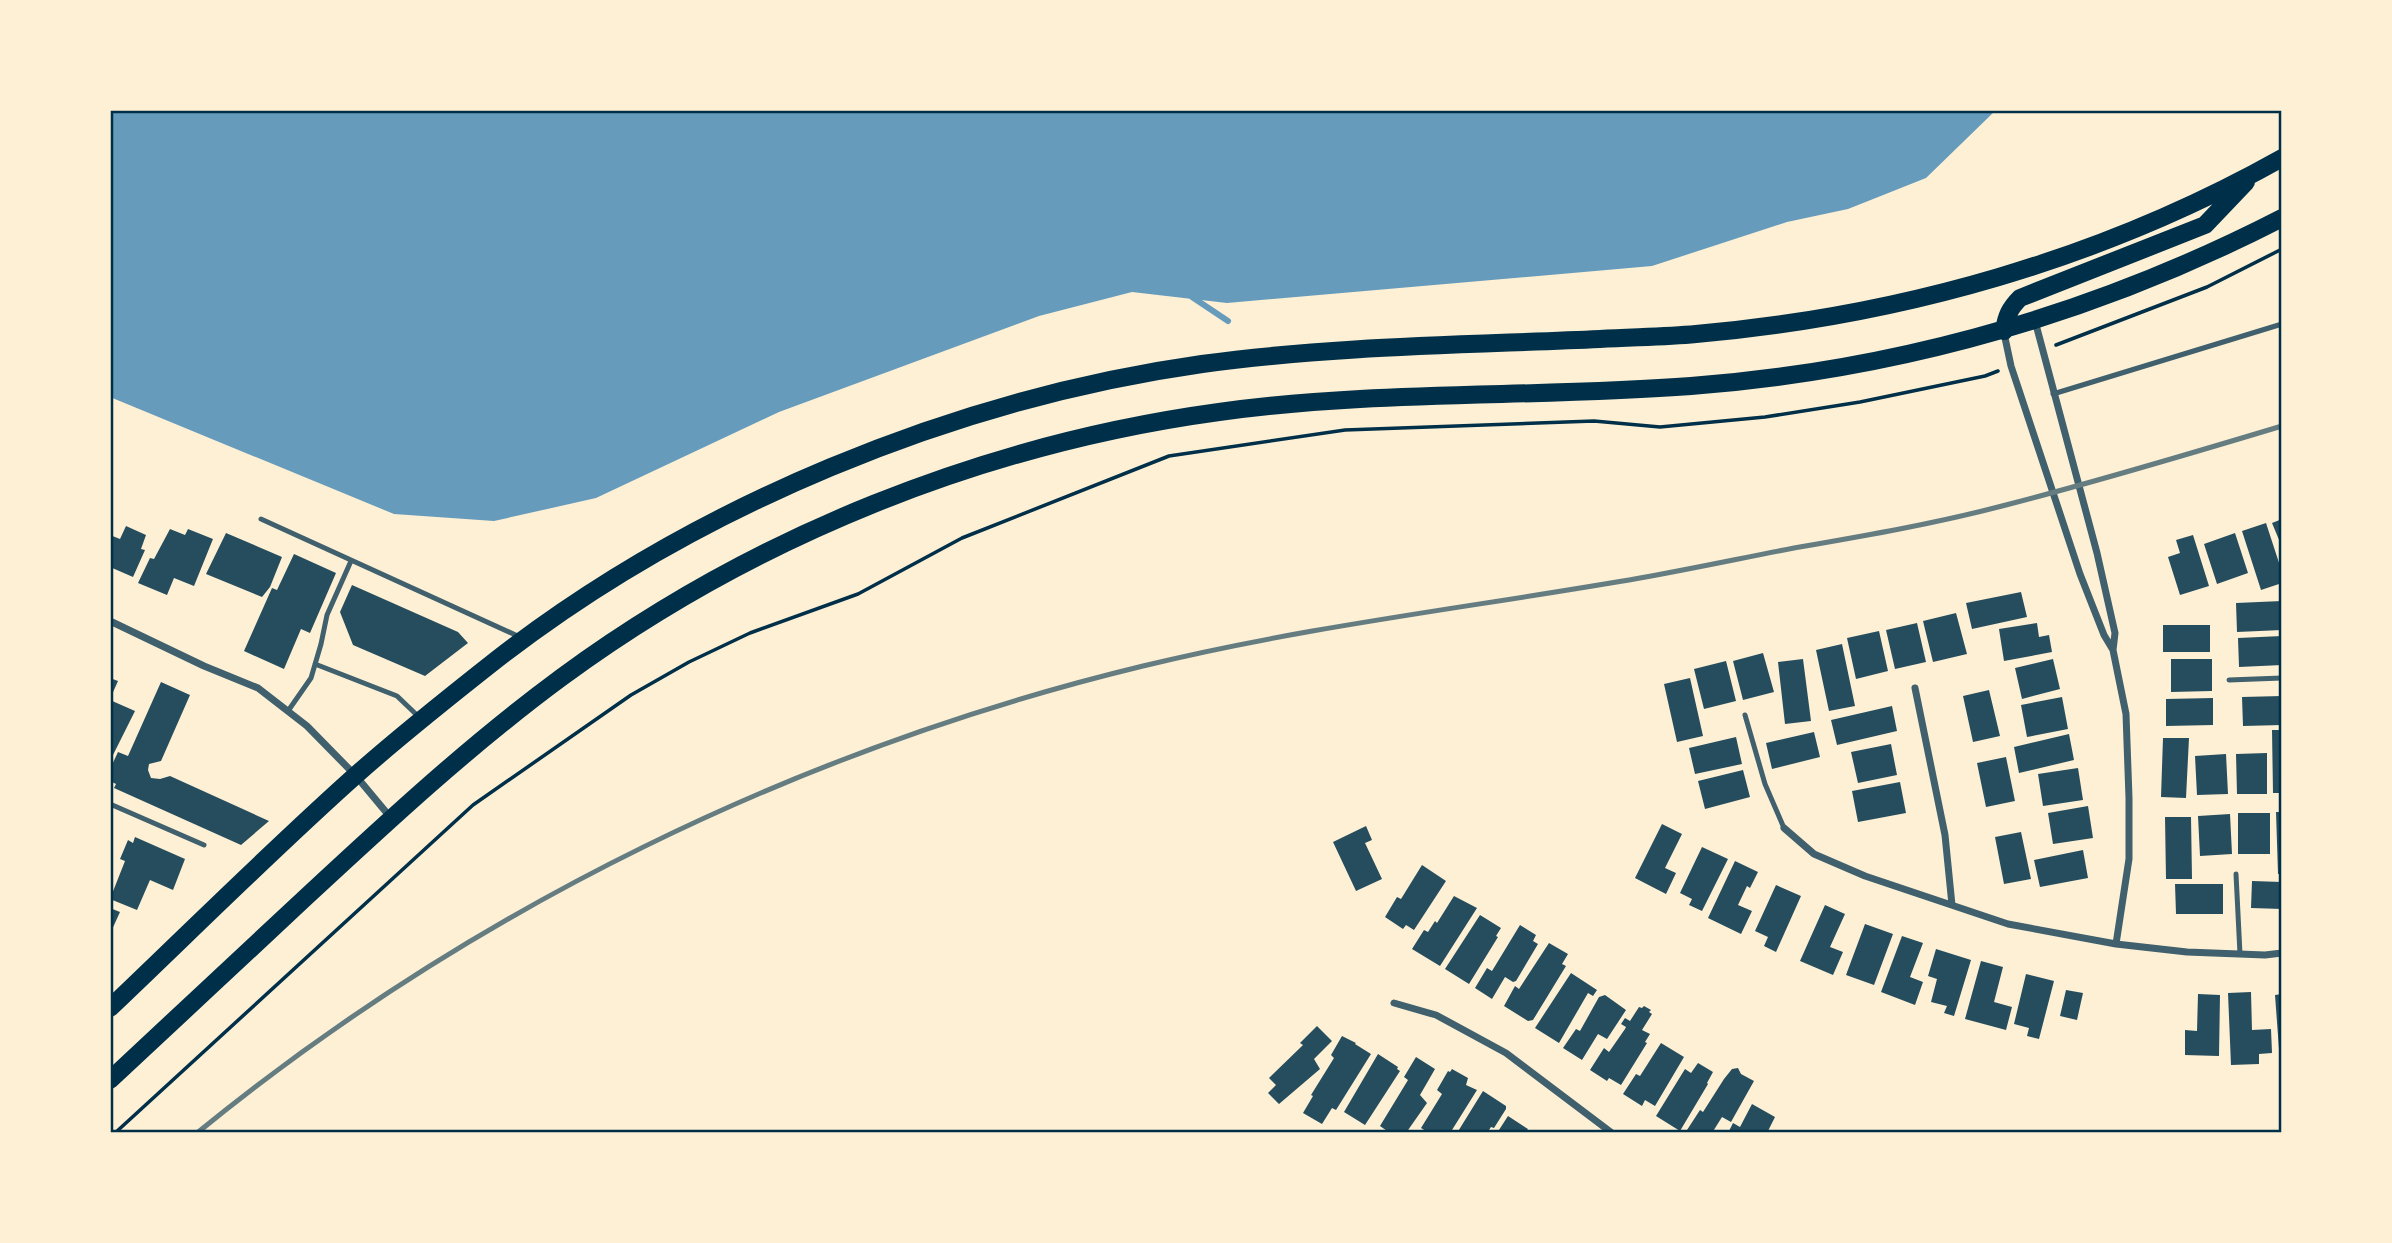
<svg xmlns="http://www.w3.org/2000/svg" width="2392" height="1243" font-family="Barlow,sans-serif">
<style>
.water{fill:#669bbc}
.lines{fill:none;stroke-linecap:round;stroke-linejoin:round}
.stream{stroke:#669bbc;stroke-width:6}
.building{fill:#264d5e}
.path{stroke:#003049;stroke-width:3.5}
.service{stroke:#3f606c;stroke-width:5}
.minor{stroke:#3f606c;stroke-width:7}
.primary{stroke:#003049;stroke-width:18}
.rail{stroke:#657d81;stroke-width:5}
.neatline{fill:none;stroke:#003049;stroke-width:2.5}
</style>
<rect width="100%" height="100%" fill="#fdf0d5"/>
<path class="water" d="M 110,110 L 1996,110 L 1926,178 L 1848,209 L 1787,222 L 1652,266 L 1227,303 L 1132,292 L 1039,316 L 779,412 L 596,498 L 494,521 L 394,514 L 110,397 Z"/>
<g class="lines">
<path class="stream" d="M 1192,297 L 1228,321"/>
</g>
<path class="building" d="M 2282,519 L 2282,547 L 2272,523 Z
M 2266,523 L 2282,572 L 2282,583 L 2261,590 L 2242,531 Z
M 126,526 L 146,535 L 141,549 L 145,550 L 133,577 L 110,567 L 110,535 L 120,539 Z
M 170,529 L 185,535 L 188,529 L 213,539 L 194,586 L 174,578 L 167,595 L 138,583 L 150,558 L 154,559 Z
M 226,533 L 282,557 L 270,587 L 262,597 L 206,574 Z
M 2235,533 L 2248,573 L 2217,584 L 2204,544 Z
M 2193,535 L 2209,586 L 2180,595 L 2168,557 L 2180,553 L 2176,540 Z
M 294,554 L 336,573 L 310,633 L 301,629 L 284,669 L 244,651 L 272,588 L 277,590 Z
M 352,585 L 458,632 L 468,643 L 425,676 L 353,645 L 340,612 Z
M 2021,592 L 2027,617 L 1972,629 L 1966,603 Z
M 2282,601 L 2282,630 L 2237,632 L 2236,603 Z
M 1956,613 L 1967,654 L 1933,662 L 1923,621 Z
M 1917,623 L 1926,662 L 1895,669 L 1886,630 Z
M 2037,623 L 2039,637 L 2049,635 L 2052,652 L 2004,661 L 1999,629 Z
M 2163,625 L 2210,625 L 2210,652 L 2163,652 Z
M 1879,631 L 1888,671 L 1856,679 L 1847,638 Z
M 2282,636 L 2282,665 L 2239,667 L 2238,638 Z
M 1842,644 L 1855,706 L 1829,711 L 1816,650 Z
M 1763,653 L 1774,692 L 1743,700 L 1733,661 Z
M 1803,659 L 1811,721 L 1785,724 L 1778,662 Z
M 2053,659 L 2060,689 L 2022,699 L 2015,668 Z
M 2171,659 L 2212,659 L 2212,691 L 2171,692 Z
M 1726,661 L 1736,701 L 1704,709 L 1694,669 Z
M 110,678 L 118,681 L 110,699 Z
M 1690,678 L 1703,736 L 1677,742 L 1664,684 Z
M 161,682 L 190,695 L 161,761 L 149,764 L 148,770 L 151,778 L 160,779 L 170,776 L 269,821 L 241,845 L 114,788 L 116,784 L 110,781 L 110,769 L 118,752 L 128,756 Z
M 1989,690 L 2000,736 L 1973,742 L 1963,696 Z
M 2282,696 L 2282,725 L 2243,726 L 2242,697 Z
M 2062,697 L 2068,729 L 2027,737 L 2021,705 Z
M 2213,698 L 2213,725 L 2166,726 L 2166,699 Z
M 110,700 L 135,711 L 110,761 Z
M 1892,706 L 1897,731 L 1837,745 L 1831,720 Z
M 2272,730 L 2282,730 L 2282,793 L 2273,793 Z
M 1814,732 L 1820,757 L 1772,769 L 1766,743 Z
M 2069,734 L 2074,760 L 2019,773 L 2014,747 Z
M 1736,737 L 1742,764 L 1695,774 L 1689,748 Z
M 2163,738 L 2189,738 L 2186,798 L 2161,797 Z
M 1891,744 L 1897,775 L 1858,783 L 1851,752 Z
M 2267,753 L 2267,794 L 2237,794 L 2236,754 Z
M 2226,754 L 2228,794 L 2197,795 L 2195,756 Z
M 2006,757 L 2015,801 L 1986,807 L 1977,763 Z
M 2078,768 L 2083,800 L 2043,806 L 2038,774 Z
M 1743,770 L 1750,797 L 1705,809 L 1698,781 Z
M 1900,782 L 1906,813 L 1858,822 L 1852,791 Z
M 2088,806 L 2093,838 L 2053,844 L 2048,813 Z
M 2276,812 L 2282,812 L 2282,874 L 2278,874 Z
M 2238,813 L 2270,813 L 2270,854 L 2238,854 Z
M 2230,814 L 2232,854 L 2200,856 L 2198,816 Z
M 2165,817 L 2191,817 L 2192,879 L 2166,879 Z
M 1662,824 L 1682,834 L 1665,868 L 1676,873 L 1666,894 L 1635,878 Z
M 1366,826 L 1372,840 L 1365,843 L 1382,879 L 1356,891 L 1333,842 Z
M 2021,832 L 2031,879 L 2004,884 L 1995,837 Z
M 135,837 L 185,859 L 173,890 L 150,880 L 137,910 L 110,899 L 125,861 L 120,859 L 128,840 L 133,843 Z
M 1702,847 L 1728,859 L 1702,911 L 1689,905 L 1692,899 L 1680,893 Z
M 2083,850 L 2088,878 L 2040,887 L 2034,860 Z
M 1735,861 L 1758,872 L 1750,888 L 1747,886 L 1738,905 L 1752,911 L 1741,934 L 1708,918 Z
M 1422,865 L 1446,881 L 1414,930 L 1406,925 L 1403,929 L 1385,917 L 1397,897 L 1401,899 Z
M 2252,881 L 2282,882 L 2282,909 L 2251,908 Z
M 2175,884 L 2223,884 L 2223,914 L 2176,914 Z
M 1776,885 L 1801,896 L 1776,952 L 1764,946 L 1768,937 L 1755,931 Z
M 1454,896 L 1477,908 L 1440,966 L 1412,949 L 1424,930 L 1428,932 L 1435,921 L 1437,923 Z
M 1825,905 L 1845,914 L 1830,947 L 1843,952 L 1833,975 L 1800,961 Z
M 110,908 L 120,912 L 110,934 Z
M 1480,915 L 1501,928 L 1496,936 L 1498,937 L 1469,984 L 1445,969 Z
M 1865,924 L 1893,934 L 1874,985 L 1846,975 Z
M 1520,925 L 1536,935 L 1533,941 L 1538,944 L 1516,981 L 1513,982 L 1505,977 L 1492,999 L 1475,988 L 1487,968 L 1492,971 Z
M 1902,936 L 1923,943 L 1910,977 L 1923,982 L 1915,1005 L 1881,992 Z
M 1549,943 L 1568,954 L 1562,964 L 1566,966 L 1533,1020 L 1528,1021 L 1504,1006 L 1515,986 L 1519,989 Z
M 1936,949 L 1971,960 L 1954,1016 L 1944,1013 L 1947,1006 L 1931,1002 L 1937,979 L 1928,976 Z
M 1981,961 L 2003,967 L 1994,1002 L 2012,1007 L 2006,1030 L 1965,1019 Z
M 1571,973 L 1597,990 L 1593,996 L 1588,993 L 1559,1043 L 1535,1028 Z
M 2026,974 L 2054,981 L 2039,1039 L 2027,1036 L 2029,1028 L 2014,1024 Z
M 2066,990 L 2083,993 L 2077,1020 L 2060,1016 Z
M 2251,992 L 2252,1030 L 2271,1029 L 2272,1053 L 2259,1054 L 2259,1064 L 2231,1065 L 2228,993 Z
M 2198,994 L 2220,995 L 2219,1056 L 2185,1055 L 2185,1030 L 2197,1031 Z
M 2282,994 L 2282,1049 L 2279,1049 L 2275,995 Z
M 1605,995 L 1626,1010 L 1607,1039 L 1598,1034 L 1582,1060 L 1563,1048 L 1576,1029 L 1580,1031 L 1599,997 Z
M 1644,1006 L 1651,1010 L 1649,1012 L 1652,1014 L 1642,1030 L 1650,1034 L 1645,1042 L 1647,1043 L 1621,1085 L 1609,1078 L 1607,1081 L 1590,1070 L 1604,1048 L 1609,1052 L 1625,1029 L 1626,1027 L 1621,1024 L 1625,1018 L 1630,1021 L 1639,1007 L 1642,1008 Z
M 1317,1026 L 1332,1041 L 1314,1059 L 1320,1069 L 1279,1104 L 1268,1093 L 1276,1085 L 1269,1078 L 1303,1045 L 1300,1043 Z
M 1342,1036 L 1356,1043 L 1355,1044 L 1371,1054 L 1336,1110 L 1332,1108 L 1322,1124 L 1303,1113 L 1313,1096 L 1311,1095 L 1334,1058 L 1331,1055 Z
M 1661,1043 L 1684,1057 L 1655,1106 L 1645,1100 L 1642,1106 L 1623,1094 L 1636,1074 L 1640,1076 Z
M 1378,1054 L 1398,1067 L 1397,1069 L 1400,1071 L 1365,1125 L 1344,1112 Z
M 1416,1057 L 1435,1069 L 1420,1095 L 1427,1103 L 1406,1133 L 1390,1133 L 1380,1126 L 1408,1080 L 1404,1077 Z
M 1698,1063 L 1713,1072 L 1707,1083 L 1708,1084 L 1680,1131 L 1656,1116 L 1685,1069 L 1691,1073 Z
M 1738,1068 L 1741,1074 L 1754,1081 L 1731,1122 L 1722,1117 L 1712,1133 L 1691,1133 L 1687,1130 L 1700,1110 L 1703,1112 L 1724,1079 L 1732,1069 Z
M 1452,1069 L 1468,1078 L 1466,1085 L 1477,1090 L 1452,1130 L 1448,1133 L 1429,1133 L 1421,1128 L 1442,1094 L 1437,1090 L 1448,1071 L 1450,1072 Z
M 1483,1091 L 1506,1106 L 1506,1109 L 1494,1128 L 1491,1127 L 1487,1133 L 1457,1133 Z
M 1752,1104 L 1775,1117 L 1767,1133 L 1728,1133 L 1733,1123 L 1740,1127 Z
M 1508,1116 L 1528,1129 L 1525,1133 L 1497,1133 Z"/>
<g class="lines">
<path class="path" d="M 2056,345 L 2207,287 L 2282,249
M 115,1133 L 473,805 L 631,695 L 689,662 L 750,633 L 858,594 L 962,538 L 1169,456 L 1345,430 L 1594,421 L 1660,427 L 1765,417 L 1860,402 L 1985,376 L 1998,371"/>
<path class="service" d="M 2053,394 L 2282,324
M 261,519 L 522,638
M 315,664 L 397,696 L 420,718
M 2229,680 L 2282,678
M 288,711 L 311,678 L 321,644 L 327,615 L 351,561
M 1745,715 L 1765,784 L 1784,828
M 110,804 L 204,845
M 2236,874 L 2240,954"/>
<path class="minor" d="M 2004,333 L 2011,366 L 2080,574 L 2104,635 L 2113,650 L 2115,633 L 2097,553 L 2035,321
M 110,621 L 204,666 L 258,688 L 307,726 L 356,776 L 391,818
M 2113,650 L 2126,714 L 2129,798 L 2129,859 L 2116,944
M 1915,688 L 1945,835 L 1952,905
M 1784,828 L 1814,854 L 1865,876 L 2008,924 L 2116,944 L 2187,952 L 2265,955 L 2282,953
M 1394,1003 L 1436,1015 L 1506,1053 L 1612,1133"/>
<path class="primary" d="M 2004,331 C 2006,316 2010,308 2020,298 L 2205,225 L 2246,182
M 110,1008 C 192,930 272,850 356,775 C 401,735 449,697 496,660 C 694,506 954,399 1202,364 C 1333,346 1467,345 1600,339 C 1632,337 1664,337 1696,334 C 1901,316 2102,259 2282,158
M 110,1080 C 175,1019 240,959 305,898 C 388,821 471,744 562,677 C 754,536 984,444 1219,412 C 1375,390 1534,398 1691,386 C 1899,370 2097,313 2282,218"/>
<path class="rail" d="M 197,1133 C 471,909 800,749 1143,666 C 1307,626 1474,607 1640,578 C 1691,569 1742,558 1794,548 C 1863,536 1933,524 2002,506 C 2096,482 2189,454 2282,426"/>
</g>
<rect width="2392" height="1243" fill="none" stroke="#fdf0d5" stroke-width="224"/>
<rect x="112" y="112" width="2168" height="1019" class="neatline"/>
</svg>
